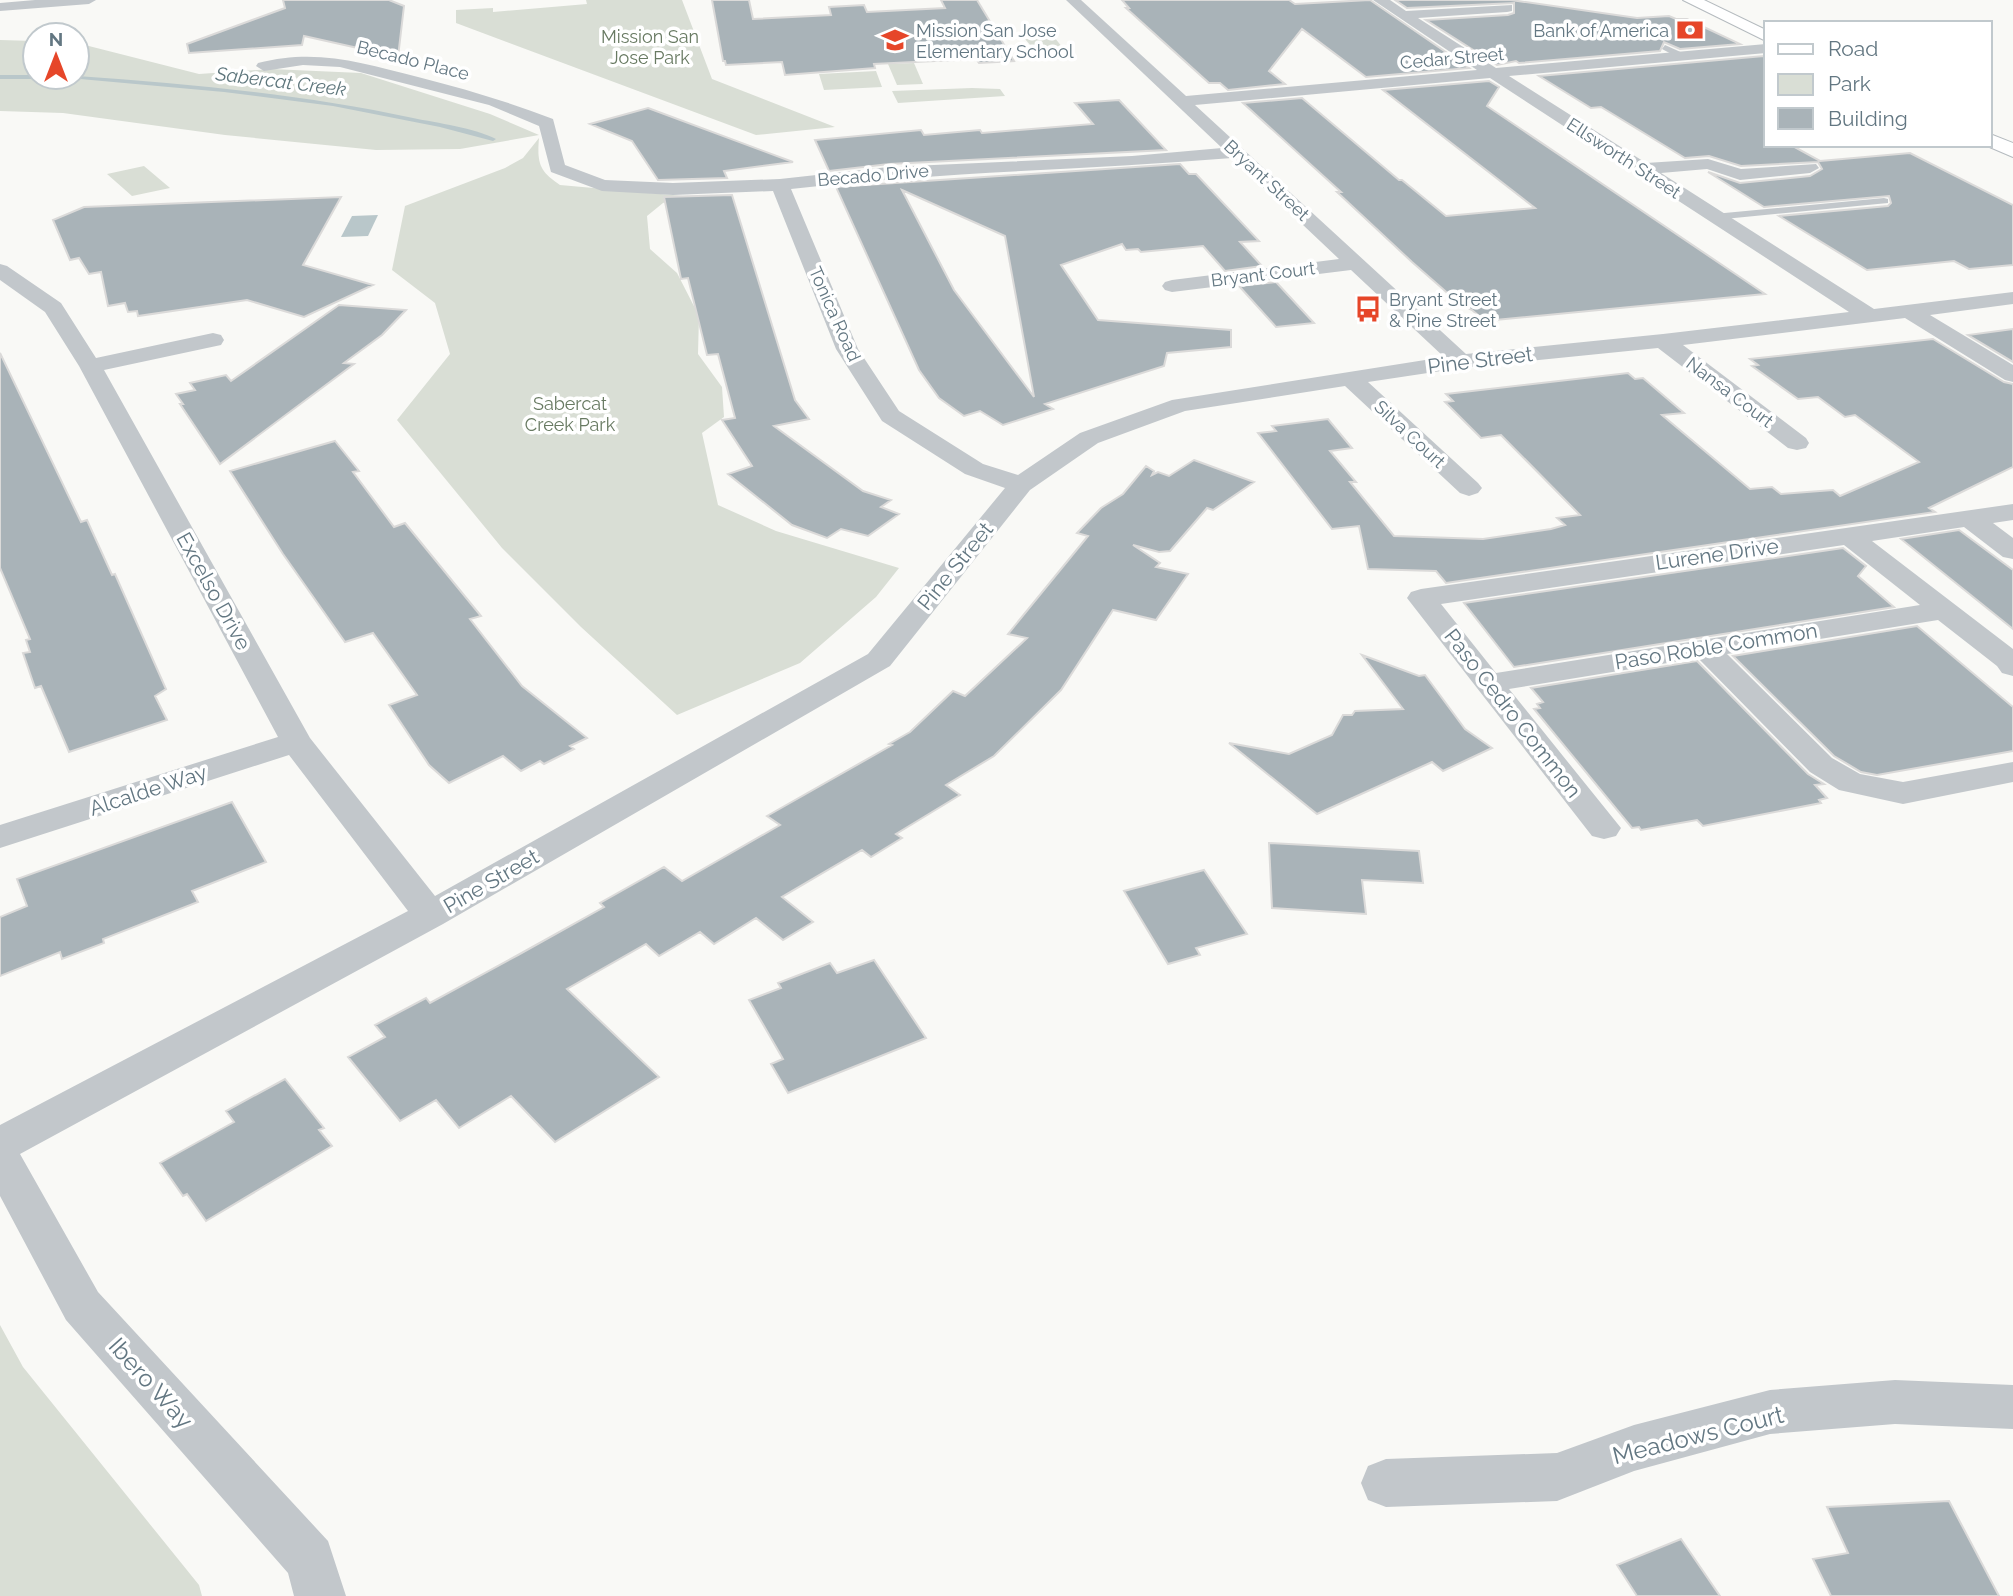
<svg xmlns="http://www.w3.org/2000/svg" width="2013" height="1596" font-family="Raleway,sans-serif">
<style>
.green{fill:#d9ded5}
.water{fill:#b9c7ca}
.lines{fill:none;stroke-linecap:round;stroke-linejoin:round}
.stream{fill:#b9c7ca;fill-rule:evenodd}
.building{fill:#a9b3b8;stroke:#dbdad9;stroke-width:2;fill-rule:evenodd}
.primary-casing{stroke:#b5bbbf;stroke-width:2}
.service{fill:#c2c7cb;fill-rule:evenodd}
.minor{fill:#c2c7cb;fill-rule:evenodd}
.primary{fill:#fff;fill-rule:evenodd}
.labels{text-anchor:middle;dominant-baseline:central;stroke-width:7;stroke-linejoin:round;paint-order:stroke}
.far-poi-label{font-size:18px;fill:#637782;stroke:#fff;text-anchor:start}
.far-park-label{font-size:18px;fill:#687a62;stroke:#fff}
.far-street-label{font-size:18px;fill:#637782;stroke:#fff}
.far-water-label{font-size:19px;font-style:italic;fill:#5e767c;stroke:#fff}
.street-label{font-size:21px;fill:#637782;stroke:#fff}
.near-street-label{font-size:24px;fill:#637782;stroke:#fff}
</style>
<rect width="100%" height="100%" fill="#f9f9f6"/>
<path class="green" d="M 586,0 L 682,0 L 712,79 L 835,127 L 756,135 L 456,23 L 456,10 L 493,8 L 493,12 L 587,4 Z
M 1054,37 L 1072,59 L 1043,60 L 1025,39 Z
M 0,40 L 35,41 L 35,77 L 77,77 L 77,43 L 199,74 L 271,69 L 361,73 L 490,114 L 539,135 L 460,149 L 376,150 L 225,135 L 63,113 L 0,111 Z
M 914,63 L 923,84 L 897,85 L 888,64 Z
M 876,71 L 882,87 L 824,90 L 819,74 Z
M 972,88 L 1000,89 L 1005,96 L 898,103 L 892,91 Z
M 539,138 C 537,163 539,171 560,185 L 683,196 L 663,203 L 647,216 L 650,249 L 677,273 L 699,316 L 698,354 L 722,387 L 724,417 L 702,433 L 718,505 L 776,531 L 899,568 L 876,597 L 800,663 L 677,715 L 581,627 L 502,548 L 397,420 L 450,354 L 435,303 L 392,270 L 405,206 L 505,168 L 523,158 Z
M 144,166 L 170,188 L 132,196 L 107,174 Z
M 0,1325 L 23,1367 L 199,1585 L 202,1596 L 0,1596 Z"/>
<path class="water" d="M 378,215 L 368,236 L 341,237 L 352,216 Z"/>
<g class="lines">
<path class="stream" d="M 0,75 L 35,75 L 38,77 L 35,79 L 0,79 Z
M 77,76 C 190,84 303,94 413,118 C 437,123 475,128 496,139 L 493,141 L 440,127 L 333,106 L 224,92 L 58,77 Z"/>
</g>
<path class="building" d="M 283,0 L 389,0 L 404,6 L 398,57 L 304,36 L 302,45 L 189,53 L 187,44 L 285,8 Z
M 712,0 L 749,0 L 753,19 L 831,15 L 829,7 L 864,5 L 867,12 L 945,8 L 941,0 L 977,0 L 1014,61 L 979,63 L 976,59 L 874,64 L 875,68 L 785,75 L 782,62 L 726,65 L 725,61 L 723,61 Z
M 1122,0 L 1289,0 L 1295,4 L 1370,0 L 1469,68 L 1366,77 L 1302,29 L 1269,71 L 1285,84 L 1228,90 L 1220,83 L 1209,83 L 1126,8 L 1129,8 Z
M 1395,0 L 1511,0 L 1637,18 L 1669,16 L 1676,19 L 1687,19 L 1740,44 L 1680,49 L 1664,42 L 1660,51 L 1519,63 L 1516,61 L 1497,65 L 1426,20 L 1508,15 L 1514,13 L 1514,3 L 1407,8 Z
M 1764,56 L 1766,57 L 1766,145 L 1791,145 L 1820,161 L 1910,153 L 2013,205 L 2013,265 L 1969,269 L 1954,261 L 1867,270 L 1779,216 L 1888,206 L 1891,203 L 1889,196 L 1764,207 L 1708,172 L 1740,183 L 1810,176 L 1822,169 L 1818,162 L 1741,166 L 1709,156 L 1685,158 L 1601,107 L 1591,108 L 1539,76 Z
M 1489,81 L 1499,87 L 1487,106 L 1765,294 L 1485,321 L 1472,310 L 1460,304 L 1412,262 L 1337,192 L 1341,192 L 1243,103 L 1302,98 L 1399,180 L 1402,180 L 1446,216 L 1535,208 L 1383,90 Z
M 1119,100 L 1166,150 L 889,164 L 829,171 L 815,140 L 921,130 L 924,135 L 980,130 L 982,133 L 1093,124 L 1075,103 Z
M 648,108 L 793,162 L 724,171 L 727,178 L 658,180 L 632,141 L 590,124 Z
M 1180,164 L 1189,174 L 1196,174 L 1259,241 L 1240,242 L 1262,266 L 1225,271 L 1203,246 L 1141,252 L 1138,249 L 1126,250 L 1122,244 L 1061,265 L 1098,320 L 1231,330 L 1231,347 L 1167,353 L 1164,366 L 1045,404 L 1053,409 L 1003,425 L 980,411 L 964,416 L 939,398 L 919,370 L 836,187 ZM 902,190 L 1005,236 L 1034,397 L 954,290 Z
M 732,195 L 795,400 L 809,419 L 774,426 L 863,491 L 891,500 L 881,507 L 899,514 L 868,536 L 841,529 L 827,538 L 792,525 L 728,474 L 752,466 L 722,420 L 735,418 L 718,354 L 707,355 L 688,278 L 681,279 L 664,197 Z
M 341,197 L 303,265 L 373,285 L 304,317 L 247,300 L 138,316 L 137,311 L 128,312 L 125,303 L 108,306 L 101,272 L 89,274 L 79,258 L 70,260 L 53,220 L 84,207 Z
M 1276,282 L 1314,323 L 1276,327 L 1239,286 Z
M 339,305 L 406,310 L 382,335 L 344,363 L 354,364 L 220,464 L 180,404 L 183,404 L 176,394 L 195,390 L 190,383 L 226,375 L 231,381 Z
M 2013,329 L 2013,362 L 1968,335 Z
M 1933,339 L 2004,382 L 2013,384 L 2013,467 L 1929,508 L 1935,512 L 1446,583 L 1436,571 L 1368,569 L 1359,526 L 1332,529 L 1258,433 L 1276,431 L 1272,426 L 1328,419 L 1352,448 L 1330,451 L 1356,482 L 1350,482 L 1394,536 L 1483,539 L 1551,529 L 1565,525 L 1557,518 L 1580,515 L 1501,435 L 1481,438 L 1445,402 L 1453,401 L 1446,394 L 1628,373 L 1635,379 L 1643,378 L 1684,413 L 1662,415 L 1750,489 L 1772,487 L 1781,494 L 1833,490 L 1840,496 L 1919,462 L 1855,415 L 1845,417 L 1818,397 L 1798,399 L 1752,366 L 1758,365 L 1750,359 Z
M 0,353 L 81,522 L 87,520 L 112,575 L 115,574 L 166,689 L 155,696 L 167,720 L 69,752 L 41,686 L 35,688 L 23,653 L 30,652 L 26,640 L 30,639 L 0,568 Z
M 335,441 L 359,471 L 353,472 L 394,527 L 405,523 L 481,616 L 470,619 L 522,686 L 587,738 L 570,746 L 574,749 L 544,764 L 540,761 L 521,771 L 503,756 L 449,783 L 429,765 L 389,705 L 417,695 L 373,633 L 345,642 L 283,554 L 230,471 Z
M 1194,460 L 1254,482 L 1213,510 L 1207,508 L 1170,551 L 1159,552 L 1133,545 L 1160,563 L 1156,567 L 1188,574 L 1156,620 L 1113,610 L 1061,690 L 994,756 L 946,785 L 960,795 L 896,834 L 902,838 L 871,857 L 862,850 L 782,897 L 813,922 L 783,940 L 756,918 L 714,944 L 700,932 L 659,956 L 646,944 L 567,989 L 659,1077 L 555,1142 L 511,1096 L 459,1128 L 436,1100 L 400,1121 L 348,1057 L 385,1037 L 375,1025 L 426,998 L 430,1003 L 518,955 L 604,907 L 600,903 L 664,867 L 682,881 L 780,825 L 767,816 L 892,745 L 889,744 L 910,732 L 953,691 L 965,696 L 1027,638 L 1008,634 L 1088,536 L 1077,533 L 1101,508 L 1123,494 L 1146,466 L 1154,471 L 1152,475 L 1158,472 L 1169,476 Z
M 1959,530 L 2013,570 L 2013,629 L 1901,539 Z
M 1843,548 L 1866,566 L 1858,576 L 1894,607 L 1514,667 L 1464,603 Z
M 1917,626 L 2013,707 L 2013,751 L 1877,775 L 1861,772 L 1834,756 L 1733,656 Z
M 1362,655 L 1419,676 L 1425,675 L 1465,729 L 1492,748 L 1443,771 L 1432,762 L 1317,814 L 1229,743 L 1289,754 L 1332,735 L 1343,715 L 1352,715 L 1355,711 L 1403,709 Z
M 1697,661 L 1808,774 L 1824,784 L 1815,785 L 1827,798 L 1819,800 L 1821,803 L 1703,826 L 1697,820 L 1641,830 L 1639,827 L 1632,828 L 1534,709 L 1540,708 L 1537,704 L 1543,702 L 1531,688 Z
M 232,802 L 266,862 L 192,891 L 198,902 L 103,939 L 104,943 L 62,959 L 60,952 L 0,976 L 0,917 L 27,906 L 17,879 Z
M 1269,843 L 1419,851 L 1423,883 L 1362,880 L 1366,914 L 1272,908 Z
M 1204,870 L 1247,934 L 1196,948 L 1200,955 L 1168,964 L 1124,891 Z
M 874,960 L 926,1038 L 788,1093 L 771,1064 L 783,1059 L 749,1000 L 781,988 L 778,983 L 830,963 L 837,973 Z
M 285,1079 L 324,1128 L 319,1130 L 332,1146 L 206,1221 L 187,1194 L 183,1196 L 160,1163 L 234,1122 L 226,1111 Z
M 1949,1501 L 1999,1596 L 1831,1596 L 1813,1559 L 1848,1553 L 1827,1507 Z
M 1681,1539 L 1720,1596 L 1637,1596 L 1617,1565 Z"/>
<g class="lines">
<g class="primary-casing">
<path id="primary" d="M 1683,0 L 1704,0 L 1766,30 L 1766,41 Z
M 1990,134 L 2013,143 L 2013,157 L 1985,145 L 1990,145 Z"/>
</g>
<path class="service" d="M 1665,45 L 1685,54 L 1686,56 L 1679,58 L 1662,49 Z
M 1884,198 L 1888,199 L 1888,203 L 1714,220 L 1709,217 L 1714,214 Z"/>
<path class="minor" d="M 35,0 L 96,0 L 89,4 L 0,11 L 0,3 Z
M 1066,0 L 1081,0 L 1186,96 L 1477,70 L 1373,0 L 1390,0 L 1406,11 L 1512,5 L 1512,11 L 1507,12 L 1418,18 L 1496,68 L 1766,44 L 1766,53 L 1509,76 L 1646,163 L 1708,159 L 1741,169 L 1816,164 L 1819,168 L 1810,173 L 1740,180 L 1707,169 L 1661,173 L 1874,309 L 2013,292 L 2013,304 L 1930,315 L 2013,365 L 2013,382 L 2005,380 L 1905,318 L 1683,345 L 1806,438 L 1809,443 L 1806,448 L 1797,450 L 1788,448 L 1658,348 L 1461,368 L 1368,382 L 1478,483 L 1482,488 L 1478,493 L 1469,496 L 1460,493 L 1345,386 L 1185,411 L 1098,443 L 1030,490 L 890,666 L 443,924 L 20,1154 L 98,1292 L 328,1541 L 346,1596 L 294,1596 L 288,1573 L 66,1320 L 0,1196 L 0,1125 L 408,911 L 289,755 L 0,848 L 0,825 L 278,737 L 79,366 L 45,312 L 0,280 L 0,264 L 7,266 L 61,303 L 96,358 L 213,333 L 221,335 L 224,340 L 221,345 L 104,370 L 310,738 L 435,896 L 868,654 L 1005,488 L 965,474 L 882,421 L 836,349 L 773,191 L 673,195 L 602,191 L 551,172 L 539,126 L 489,105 L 340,67 L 303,65 L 264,71 L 256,66 L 258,63 C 317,48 362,63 418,77 C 465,89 509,102 553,119 L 565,165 L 605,180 L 673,183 L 780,179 L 889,167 L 1132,156 L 1222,148 ZM 1490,78 L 1849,312 L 1663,334 L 1466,354 L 1195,105 ZM 1232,158 L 1339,259 L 1172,280 L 1165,282 L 1162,286 L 1165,290 L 1172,292 L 1351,270 L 1444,357 L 1172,400 L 1080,433 L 1018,475 L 983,464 L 899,411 L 858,349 L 791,189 C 938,172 1085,170 1232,158 Z
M 2013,504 L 2013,520 L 1993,523 L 2013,538 L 2013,559 L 2003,557 L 1964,527 L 1872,541 L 2013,649 L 2013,676 L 2002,673 L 1997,666 L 1938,620 L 1727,654 L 1832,758 L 1860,774 L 1903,782 L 2013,762 L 2013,782 L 1903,804 L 1839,790 L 1810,772 L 1698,658 L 1509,689 L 1621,828 L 1616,836 L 1604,839 L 1592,836 L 1407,598 L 1411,592 L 1421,589 ZM 1844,545 L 1920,605 L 1496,673 L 1441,604 Z
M 1895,1380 L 2013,1385 L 2013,1429 L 1895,1424 L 1770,1434 L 1634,1471 L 1557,1501 L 1386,1507 L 1368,1500 L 1361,1483 L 1368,1466 L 1386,1459 L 1557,1453 L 1634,1425 L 1770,1390 Z"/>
<use href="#primary" class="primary"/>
</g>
<defs>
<g id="bank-bare" transform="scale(2.1)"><path d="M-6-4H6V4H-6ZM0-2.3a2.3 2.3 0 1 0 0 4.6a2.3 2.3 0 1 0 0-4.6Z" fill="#e64629" stroke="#fff" stroke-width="2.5" paint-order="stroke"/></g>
<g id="school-bare" transform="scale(2.1)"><path d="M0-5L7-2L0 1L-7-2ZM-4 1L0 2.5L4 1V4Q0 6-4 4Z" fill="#e64629" stroke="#fff" stroke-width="2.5" paint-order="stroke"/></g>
<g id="bus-bare" transform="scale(2.1)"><path d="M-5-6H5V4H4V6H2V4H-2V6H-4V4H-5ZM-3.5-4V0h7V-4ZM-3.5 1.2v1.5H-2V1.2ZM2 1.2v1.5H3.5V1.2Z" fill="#e64629" stroke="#fff" stroke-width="2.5" paint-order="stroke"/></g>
</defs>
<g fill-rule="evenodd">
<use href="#bank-bare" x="1690" y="30"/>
<use href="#school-bare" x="895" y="40"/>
<use href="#bus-bare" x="1368" y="309"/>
</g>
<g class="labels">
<g class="far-poi-label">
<text x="916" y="30">Mission San Jose<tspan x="916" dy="21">Elementary School</tspan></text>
<text x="1669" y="30" text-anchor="end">Bank of America</text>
<text x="1389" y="299">Bryant Street<tspan x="1389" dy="21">&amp; Pine Street</tspan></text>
</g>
<g class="far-park-label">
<text x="650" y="36">Mission San<tspan x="650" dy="21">Jose Park</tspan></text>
<text x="570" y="403">Sabercat<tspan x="570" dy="21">Creek Park</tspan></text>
</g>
<g class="far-street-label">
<text transform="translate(1452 58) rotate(-5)">Cedar Street</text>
<text transform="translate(413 60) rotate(14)">Becado Place</text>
<text transform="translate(1624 158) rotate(33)">Ellsworth Street</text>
<text transform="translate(873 175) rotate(-5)">Becado Drive</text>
<text transform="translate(1267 180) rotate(43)">Bryant Street</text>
<text transform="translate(1263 274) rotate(-7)">Bryant Court</text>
<text transform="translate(835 314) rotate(66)">Tonica Road</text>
<text transform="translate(1730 392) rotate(37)">Nansa Court</text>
<text transform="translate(1410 434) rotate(43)">Silva Court</text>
</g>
<g class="far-water-label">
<text transform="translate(281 81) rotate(7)">Sabercat Creek</text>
</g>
<g class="street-label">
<text transform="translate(1480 360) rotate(-7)">Pine Street</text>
<text transform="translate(1717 554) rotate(-8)">Lurene Drive</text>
<text transform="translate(955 566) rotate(-51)">Pine Street</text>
<text transform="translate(214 591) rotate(61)">Excelso Drive</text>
<text transform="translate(1716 646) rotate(-9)">Paso Roble Common</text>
<text transform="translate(1513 713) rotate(52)">Paso Cedro Common</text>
<text transform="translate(148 790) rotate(-18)">Alcalde Way</text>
<text transform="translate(491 881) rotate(-30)">Pine Street</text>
</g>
<g class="near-street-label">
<text transform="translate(151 1383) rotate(48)">Ibero Way</text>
<text transform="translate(1698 1435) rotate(-14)">Meadows Court</text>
</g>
</g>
<rect x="1764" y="21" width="228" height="126" fill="#ffffff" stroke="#c1c9cd" stroke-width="2"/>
<rect x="1778" y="44" width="35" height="10" fill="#ffffff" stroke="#c1c9cd" stroke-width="2"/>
<text x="1828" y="56" font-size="21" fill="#637782">Road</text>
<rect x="1778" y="74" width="35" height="21" fill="#d9ded5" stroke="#c1c9cd" stroke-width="2"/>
<text x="1828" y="91" font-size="21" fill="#637782">Park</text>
<rect x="1778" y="108" width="35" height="21" fill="#a9b3b8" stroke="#c1c9cd" stroke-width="2"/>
<text x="1828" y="126" font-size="21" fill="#637782">Building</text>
<g transform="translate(56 56)"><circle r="33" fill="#ffffff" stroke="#c1c9cd" stroke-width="2"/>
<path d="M0-5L12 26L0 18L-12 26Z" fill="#e64629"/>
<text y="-10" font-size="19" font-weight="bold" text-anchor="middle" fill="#637782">N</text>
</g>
</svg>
